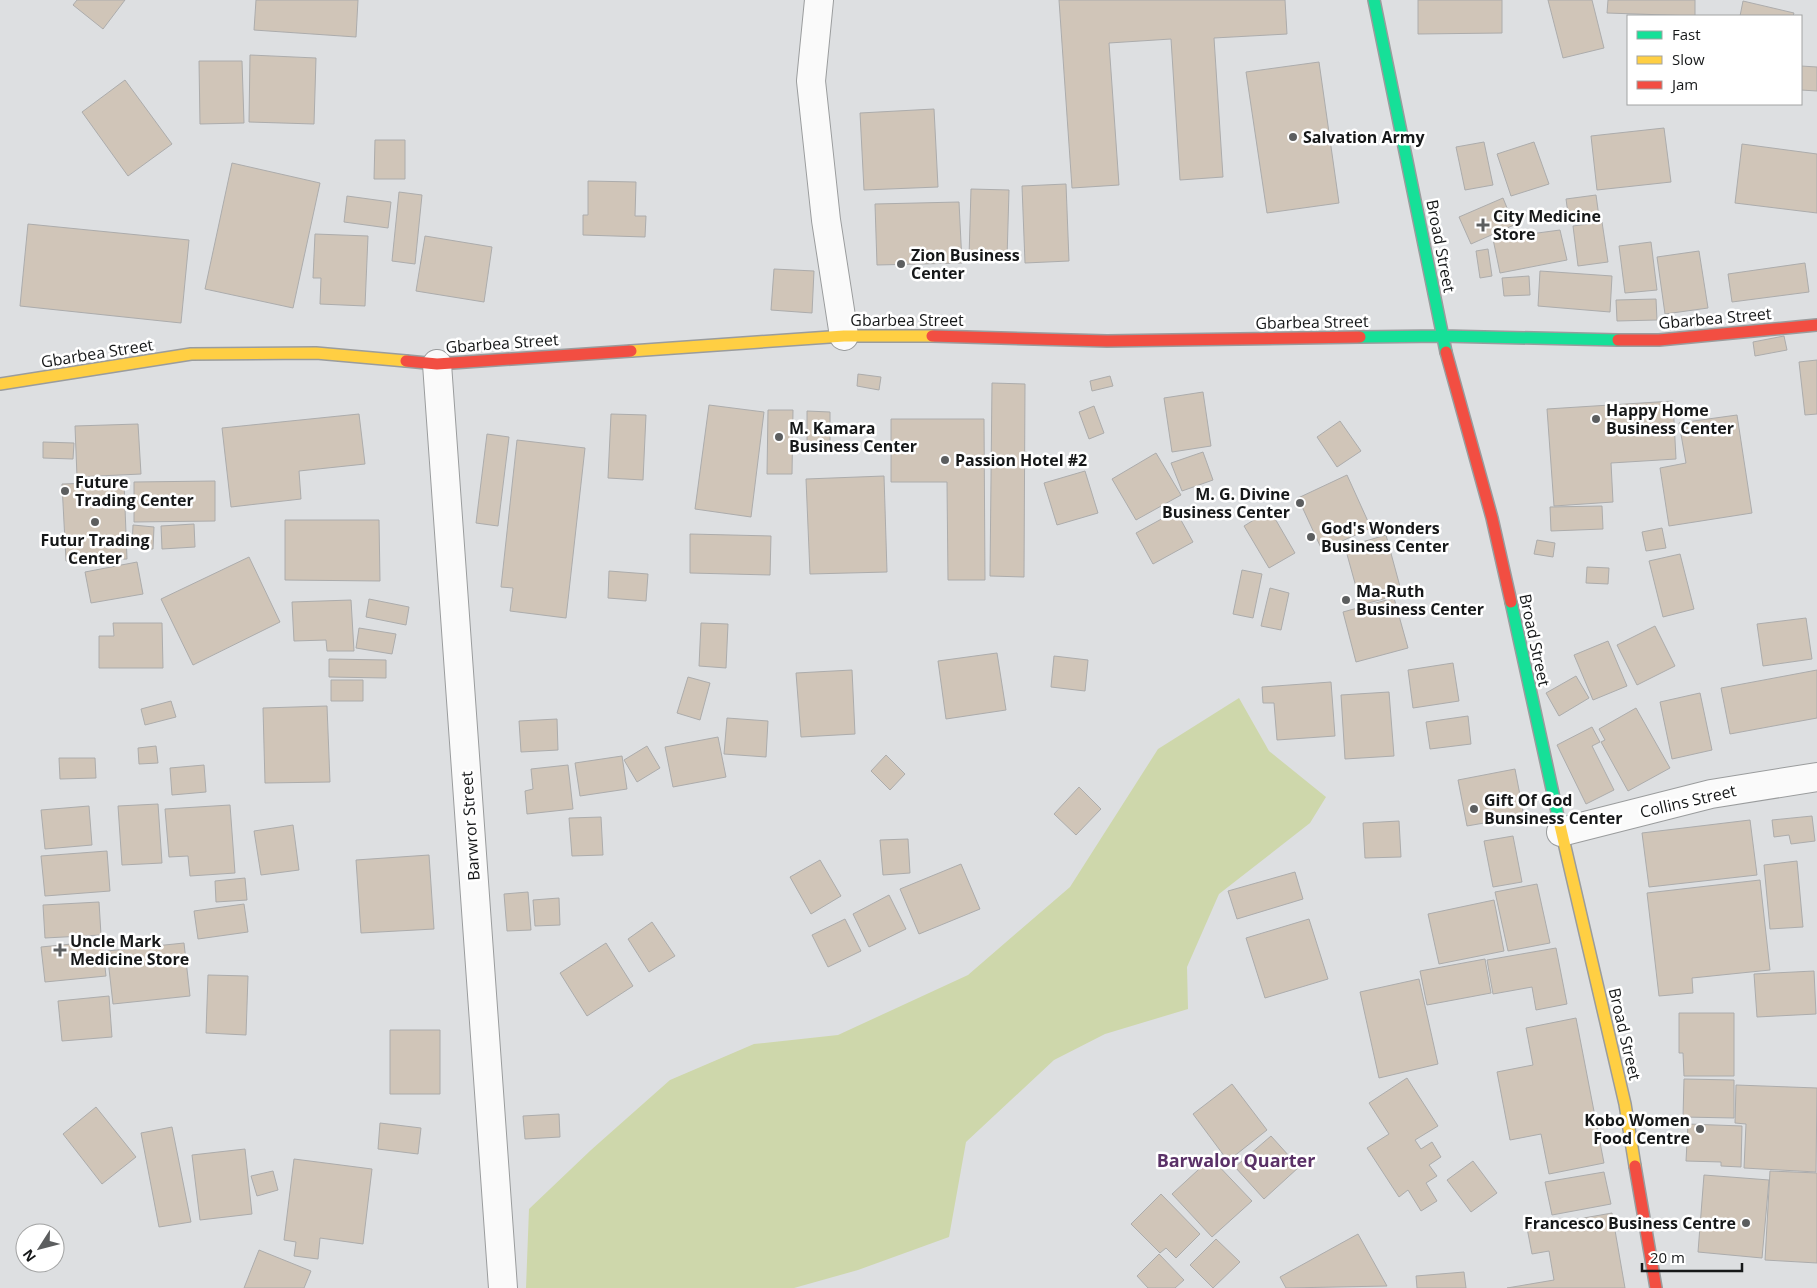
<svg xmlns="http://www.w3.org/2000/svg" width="1817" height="1288" font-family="'Open Sans',sans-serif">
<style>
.green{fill:#ced7ab}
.building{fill:#d0c5b8;stroke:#acacac}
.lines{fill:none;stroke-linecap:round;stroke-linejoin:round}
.street-casing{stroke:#9a9c9d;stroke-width:30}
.fast-casing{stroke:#9a9c9d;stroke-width:14}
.slow-casing{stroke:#9a9c9d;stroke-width:14}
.jam-casing{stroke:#9a9c9d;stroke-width:14}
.street{stroke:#fafafa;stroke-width:28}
.fast{stroke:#16e098;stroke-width:11}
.slow{stroke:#ffcf43;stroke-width:11}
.jam{stroke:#f24e42;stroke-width:11}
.poi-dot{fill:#5c5e5f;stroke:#fff;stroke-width:2}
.labels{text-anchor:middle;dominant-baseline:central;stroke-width:5;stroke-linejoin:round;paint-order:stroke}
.poi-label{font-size:16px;font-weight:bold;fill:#161819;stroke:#fff;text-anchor:start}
.street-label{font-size:16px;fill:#161819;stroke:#fff}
.neighbourhood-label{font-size:18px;font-weight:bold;fill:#5a3167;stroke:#fff}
</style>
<rect width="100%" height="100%" fill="#dddfe1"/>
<path class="green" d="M 1239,698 L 1269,751 L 1326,797 L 1310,823 L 1219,894 L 1187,967 L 1188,1009 L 1105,1034 L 1054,1060 L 966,1142 L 949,1237 L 858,1270 L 794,1288 L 526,1288 L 529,1209 L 591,1150 L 670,1080 L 754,1044 L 838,1035 L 968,975 L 1070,887 L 1158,749 Z"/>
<path class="building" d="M 77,0 L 125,0 L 103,29 L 73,5 Z
M 256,0 L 358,0 L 356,37 L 254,30 Z
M 1059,0 L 1285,0 L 1287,34 L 1214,38 L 1223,177 L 1180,180 L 1171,39 L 1109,43 L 1119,185 L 1072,188 Z
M 1418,0 L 1502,0 L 1502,33 L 1418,34 Z
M 1548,0 L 1592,0 L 1604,48 L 1563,58 Z
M 1608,0 L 1695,0 L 1695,16 L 1607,13 Z
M 1743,1 L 1794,13 L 1793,16 L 1740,16 Z
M 250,55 L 316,58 L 314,124 L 249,122 Z
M 199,61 L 242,61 L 244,123 L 200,124 Z
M 1319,62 L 1339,203 L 1267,213 L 1246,72 Z
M 1801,66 L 1817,67 L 1817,91 L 1801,90 Z
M 125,80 L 172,144 L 128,176 L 82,112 Z
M 934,109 L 938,187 L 864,190 L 860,113 Z
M 1664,128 L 1671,182 L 1597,190 L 1591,136 Z
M 375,140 L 405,140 L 405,179 L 374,179 Z
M 1484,142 L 1493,185 L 1465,190 L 1456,147 Z
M 1534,142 L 1549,184 L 1511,196 L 1497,154 Z
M 1742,144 L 1817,154 L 1817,213 L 1735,203 Z
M 232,163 L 320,183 L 293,308 L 205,289 Z
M 588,181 L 636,182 L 635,216 L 646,216 L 645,237 L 583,235 L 583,215 L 588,215 Z
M 1066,184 L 1069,261 L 1025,263 L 1022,186 Z
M 971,189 L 1009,190 L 1007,259 L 969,258 Z
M 399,192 L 422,195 L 415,264 L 392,261 Z
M 1596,195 L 1599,217 L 1569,221 L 1566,199 Z
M 347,196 L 391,202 L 388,228 L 344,222 Z
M 1503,198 L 1514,225 L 1471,244 L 1459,217 Z
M 959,202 L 962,263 L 877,265 L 875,204 Z
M 1602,222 L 1608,262 L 1578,266 L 1573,226 Z
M 28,224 L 189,240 L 181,323 L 20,306 Z
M 1560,230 L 1567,260 L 1500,273 L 1493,239 Z
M 315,234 L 368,236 L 365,306 L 320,304 L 321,278 L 313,278 Z
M 425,236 L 492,247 L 484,302 L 416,291 Z
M 1651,242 L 1657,290 L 1625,293 L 1619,246 Z
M 1488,249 L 1492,276 L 1480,278 L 1476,251 Z
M 1699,251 L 1708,308 L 1665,314 L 1657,257 Z
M 1805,263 L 1809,292 L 1732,302 L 1728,274 Z
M 774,269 L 814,271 L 812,313 L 771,310 Z
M 1540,271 L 1612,276 L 1610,312 L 1538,306 Z
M 1529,276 L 1530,295 L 1504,296 L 1502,278 Z
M 1656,299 L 1657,320 L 1617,321 L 1616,300 Z
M 1784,336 L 1787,350 L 1755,356 L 1753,342 Z
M 1817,360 L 1817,414 L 1805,415 L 1799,362 Z
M 858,374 L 881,377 L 879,390 L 857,386 Z
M 1110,376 L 1113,386 L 1092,391 L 1090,381 Z
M 992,383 L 1025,384 L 1024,577 L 990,576 Z
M 1203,392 L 1211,446 L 1172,452 L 1164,398 Z
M 1673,401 L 1676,459 L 1611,463 L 1613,502 L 1554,506 L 1547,409 Z
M 709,405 L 764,412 L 751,517 L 695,509 Z
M 1094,406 L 1104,433 L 1089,439 L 1079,412 Z
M 768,410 L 793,410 L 792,474 L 767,474 Z
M 807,411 L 830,412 L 830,444 L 807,443 Z
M 359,414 L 365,464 L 299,471 L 301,499 L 231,507 L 222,428 Z
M 611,414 L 646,415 L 643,480 L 608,478 Z
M 1737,415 L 1752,513 L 1669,526 L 1660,468 L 1686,463 L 1679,423 Z
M 891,419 L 984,419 L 985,580 L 948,580 L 947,482 L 891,482 Z
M 1340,421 L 1361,451 L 1337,467 L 1317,437 Z
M 138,424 L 141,474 L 77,477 L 75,426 Z
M 487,434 L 509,437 L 498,526 L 476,523 Z
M 517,440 L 585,448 L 566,618 L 510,611 L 513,588 L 501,587 Z
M 43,442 L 74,443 L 73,459 L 43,458 Z
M 1203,452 L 1213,480 L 1182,491 L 1171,463 Z
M 1156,453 L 1181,495 L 1136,520 L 1112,479 Z
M 1085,471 L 1098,513 L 1057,525 L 1044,483 Z
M 1347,475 L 1371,528 L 1322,550 L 1298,498 Z
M 884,476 L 887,572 L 810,574 L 806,479 Z
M 215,481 L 215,521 L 134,522 L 134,482 Z
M 124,482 L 127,559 L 66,561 L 62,484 Z
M 1602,506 L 1603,529 L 1551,531 L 1550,507 Z
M 1270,510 L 1295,553 L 1269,568 L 1244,526 Z
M 1176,511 L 1193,542 L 1153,564 L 1136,533 Z
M 285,520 L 379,520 L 380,581 L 285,580 Z
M 194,524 L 195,547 L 162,549 L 161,526 Z
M 133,525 L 154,527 L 153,549 L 132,548 Z
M 1662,528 L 1666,548 L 1646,551 L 1642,532 Z
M 690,534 L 771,536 L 770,575 L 690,573 Z
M 1386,535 L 1402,594 L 1361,605 L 1345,547 Z
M 1537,540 L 1555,543 L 1553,557 L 1534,554 Z
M 1680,554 L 1694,609 L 1663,617 L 1649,561 Z
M 249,557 L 280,622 L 193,665 L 161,599 Z
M 137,562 L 143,594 L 91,603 L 85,572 Z
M 1587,567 L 1609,568 L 1608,584 L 1586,583 Z
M 1242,570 L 1262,574 L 1253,618 L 1233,614 Z
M 609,571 L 648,574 L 646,601 L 608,598 Z
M 1270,588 L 1289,593 L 1281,630 L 1261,626 Z
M 1394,598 L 1408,648 L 1356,662 L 1343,612 Z
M 369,599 L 409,607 L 406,625 L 366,617 Z
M 351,600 L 354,651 L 327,651 L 326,640 L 294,641 L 292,602 Z
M 1806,618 L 1812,659 L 1763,666 L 1757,624 Z
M 113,623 L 162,623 L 163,668 L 99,668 L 99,636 L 114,636 Z
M 701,623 L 728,624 L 726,668 L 699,666 Z
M 1655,626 L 1675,666 L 1637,685 L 1617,645 Z
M 359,628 L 396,634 L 392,654 L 356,648 Z
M 1608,641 L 1627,686 L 1593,700 L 1574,655 Z
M 997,653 L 1006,710 L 946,719 L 938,661 Z
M 1054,656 L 1088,660 L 1085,691 L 1051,687 Z
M 329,659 L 386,660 L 386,678 L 329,677 Z
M 1453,663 L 1459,701 L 1413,708 L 1408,670 Z
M 852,670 L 855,734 L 801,737 L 796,673 Z
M 1817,670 L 1817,718 L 1730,734 L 1721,688 Z
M 1576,676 L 1589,698 L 1559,716 L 1546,693 Z
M 688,677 L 710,683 L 700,720 L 677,713 Z
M 331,680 L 363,680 L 363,701 L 331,701 Z
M 1331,682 L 1335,736 L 1277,740 L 1274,703 L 1263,703 L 1262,687 Z
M 1389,692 L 1394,756 L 1345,759 L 1341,695 Z
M 1700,693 L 1712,750 L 1672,759 L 1660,702 Z
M 171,701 L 176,717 L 145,725 L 141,709 Z
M 327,706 L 330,782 L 265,783 L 263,708 Z
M 1636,708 L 1670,768 L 1628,791 L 1601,742 L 1605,740 L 1599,729 Z
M 1468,716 L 1471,744 L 1430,749 L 1426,722 Z
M 727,718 L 768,721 L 766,757 L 724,754 Z
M 557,719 L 558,750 L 521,752 L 519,721 Z
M 1592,727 L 1600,742 L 1592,746 L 1614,790 L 1586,804 L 1557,745 Z
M 718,737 L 726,777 L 673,787 L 665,747 Z
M 156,746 L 158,763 L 139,764 L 138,748 Z
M 647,746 L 660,768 L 637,782 L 624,760 Z
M 886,755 L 905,774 L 890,790 L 871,771 Z
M 622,756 L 627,789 L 580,796 L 575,763 Z
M 59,758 L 95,758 L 96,778 L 60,779 Z
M 204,765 L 206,792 L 172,795 L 170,768 Z
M 568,765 L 573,809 L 527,814 L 525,791 L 533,789 L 531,769 Z
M 1515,769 L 1524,816 L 1467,826 L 1458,780 Z
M 1079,787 L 1101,809 L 1076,835 L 1054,814 Z
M 158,804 L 162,863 L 122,865 L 118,806 Z
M 230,805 L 235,873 L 190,876 L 188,856 L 169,857 L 165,809 Z
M 89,806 L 92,845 L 45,849 L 41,810 Z
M 1812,816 L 1815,841 L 1791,844 L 1789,835 L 1774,837 L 1772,820 Z
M 601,817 L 603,855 L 572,856 L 569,818 Z
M 1750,820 L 1757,875 L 1649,887 L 1642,833 Z
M 1399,821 L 1401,857 L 1365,858 L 1363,823 Z
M 293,825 L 299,870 L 261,875 L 254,831 Z
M 1513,836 L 1522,882 L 1493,887 L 1484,841 Z
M 908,839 L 910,873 L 883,875 L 880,840 Z
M 107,851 L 110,891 L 45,896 L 41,856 Z
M 429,855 L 434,929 L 361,933 L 356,860 Z
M 820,860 L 841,896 L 811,914 L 790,877 Z
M 1797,861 L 1803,927 L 1770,929 L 1764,865 Z
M 961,864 L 980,909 L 919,934 L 900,889 Z
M 1295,872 L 1303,899 L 1237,919 L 1228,891 Z
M 245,878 L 247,900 L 216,902 L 215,881 Z
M 1760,880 L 1770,970 L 1692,978 L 1693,993 L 1659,996 L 1647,893 Z
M 1537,884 L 1550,943 L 1508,951 L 1495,892 Z
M 528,892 L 531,930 L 507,931 L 504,894 Z
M 889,895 L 906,929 L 869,947 L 853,914 Z
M 559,898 L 560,925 L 535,926 L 533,900 Z
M 1494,900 L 1504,951 L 1439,964 L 1428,914 Z
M 99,902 L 101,935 L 45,938 L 43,905 Z
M 244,904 L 248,932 L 198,939 L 194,911 Z
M 845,919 L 861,951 L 828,967 L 812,935 Z
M 1309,919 L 1328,979 L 1265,998 L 1246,938 Z
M 652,922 L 675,956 L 649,972 L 628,939 Z
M 102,941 L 106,976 L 45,982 L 41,947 Z
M 184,943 L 190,996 L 113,1004 L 107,951 Z
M 606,943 L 633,986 L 587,1016 L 560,973 Z
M 1556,948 L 1567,1004 L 1536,1010 L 1532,987 L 1493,994 L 1487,960 Z
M 1485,959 L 1491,993 L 1427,1005 L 1420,971 Z
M 1814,971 L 1816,1014 L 1757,1017 L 1754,974 Z
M 208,975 L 248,976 L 246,1035 L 206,1033 Z
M 1419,979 L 1438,1064 L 1379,1078 L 1360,992 Z
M 109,996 L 112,1037 L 62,1041 L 58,1001 Z
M 1679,1013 L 1734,1013 L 1734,1076 L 1684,1076 L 1683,1053 L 1679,1053 Z
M 1576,1018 L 1604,1163 L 1549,1174 L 1541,1134 L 1510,1140 L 1497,1072 L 1533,1065 L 1526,1028 Z
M 390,1030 L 440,1030 L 440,1094 L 390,1094 Z
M 1407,1078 L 1438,1126 L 1415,1140 L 1421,1149 L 1432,1142 L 1441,1157 L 1429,1165 L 1437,1176 L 1426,1183 L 1437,1201 L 1421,1211 L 1408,1190 L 1399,1197 L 1367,1148 L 1389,1134 L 1369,1103 Z
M 1684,1079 L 1734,1080 L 1734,1118 L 1683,1117 Z
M 1232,1084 L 1267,1130 L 1228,1161 L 1193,1114 Z
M 1736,1085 L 1817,1088 L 1816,1172 L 1744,1168 L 1746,1124 L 1735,1123 Z
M 96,1107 L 136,1157 L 102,1184 L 63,1134 Z
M 559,1114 L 560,1137 L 525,1139 L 523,1116 Z
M 380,1123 L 421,1128 L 418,1154 L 378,1149 Z
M 1688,1124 L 1742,1126 L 1741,1167 L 1721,1166 L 1721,1162 L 1686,1161 Z
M 172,1127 L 191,1222 L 159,1227 L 141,1133 Z
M 1271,1136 L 1299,1167 L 1264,1199 L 1235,1167 Z
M 245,1149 L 252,1214 L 200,1220 L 192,1155 Z
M 1211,1158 L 1252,1201 L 1212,1237 L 1172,1194 Z
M 294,1159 L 372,1169 L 363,1244 L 320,1238 L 318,1259 L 294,1256 L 296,1242 L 284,1240 Z
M 1473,1161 L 1497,1193 L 1471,1212 L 1447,1180 Z
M 273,1171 L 278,1190 L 257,1196 L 251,1176 Z
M 1770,1171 L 1817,1173 L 1817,1263 L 1765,1260 Z
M 1604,1172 L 1611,1204 L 1552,1215 L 1545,1182 Z
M 1704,1175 L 1769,1180 L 1762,1258 L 1698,1252 Z
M 1161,1194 L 1200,1234 L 1176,1258 L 1166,1248 L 1160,1253 L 1131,1224 Z
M 1612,1213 L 1625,1288 L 1507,1288 L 1554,1280 L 1549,1251 L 1532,1254 L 1527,1228 Z
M 1358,1234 L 1387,1286 L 1286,1288 L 1280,1277 Z
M 1216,1239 L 1240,1262 L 1213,1288 L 1190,1265 Z
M 259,1250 L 311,1271 L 304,1288 L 244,1288 Z
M 1159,1254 L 1184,1280 L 1175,1288 L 1148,1288 L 1137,1276 Z
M 1464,1272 L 1466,1288 L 1417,1288 L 1416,1276 Z"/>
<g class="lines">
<g class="street-casing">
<path id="street" d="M 819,0 L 811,81 L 826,220 L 844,336
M 437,364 L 503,1288
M 1561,832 L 1711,794 L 1817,777"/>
</g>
<g class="fast-casing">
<path id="fast" d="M 1374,0 L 1446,352
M 1360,337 L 1442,336 L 1618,340
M 1511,602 L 1559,821"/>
</g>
<g class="slow-casing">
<path id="slow" d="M 631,351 L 844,336 L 932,336
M 0,384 L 191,354 L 316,353 L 406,361
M 1559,821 L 1625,1104 L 1635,1166"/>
</g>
<g class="jam-casing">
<path id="jam" d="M 932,336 L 1107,341 L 1360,337
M 1618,340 L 1659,340 L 1817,325
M 1446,352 L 1492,518 L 1511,602
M 406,361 L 437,364 L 631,351
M 1635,1166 L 1656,1288"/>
</g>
<use href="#street" class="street"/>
<use href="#fast" class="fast"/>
<use href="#slow" class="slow"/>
<use href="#jam" class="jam"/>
</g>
<g class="poi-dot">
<circle cx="1293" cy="137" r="5"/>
<path d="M1480.5 217.5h5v5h5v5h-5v5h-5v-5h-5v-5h5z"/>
<circle cx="901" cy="264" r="5"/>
<circle cx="1596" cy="419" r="5"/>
<circle cx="779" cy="437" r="5"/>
<circle cx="945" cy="460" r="5"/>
<circle cx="65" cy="491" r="5"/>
<circle cx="1300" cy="503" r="5"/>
<circle cx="95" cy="522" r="5"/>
<circle cx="1311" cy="537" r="5"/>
<circle cx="1346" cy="600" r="5"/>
<circle cx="1474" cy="809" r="5"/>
<path d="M57.5 942.5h5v5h5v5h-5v5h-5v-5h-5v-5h5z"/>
<circle cx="1700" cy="1129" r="5"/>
<circle cx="1746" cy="1223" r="5"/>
</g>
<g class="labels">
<g class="poi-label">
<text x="1303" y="137">Salvation Army</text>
<text x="1493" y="216">City Medicine<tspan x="1493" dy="18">Store</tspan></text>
<text x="911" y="255">Zion Business<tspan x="911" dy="18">Center</tspan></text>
<text x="1606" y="410">Happy Home<tspan x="1606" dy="18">Business Center</tspan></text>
<text x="789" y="428">M. Kamara<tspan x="789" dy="18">Business Center</tspan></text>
<text x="955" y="460">Passion Hotel #2</text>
<text x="75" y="482">Future<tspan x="75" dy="18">Trading Center</tspan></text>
<text x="1290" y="494" text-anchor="end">M. G. Divine<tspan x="1290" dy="18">Business Center</tspan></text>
<text x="1321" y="528">God's Wonders<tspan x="1321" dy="18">Business Center</tspan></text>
<text x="95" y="540" text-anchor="middle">Futur Trading<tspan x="95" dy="18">Center</tspan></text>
<text x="1356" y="591">Ma-Ruth<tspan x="1356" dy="18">Business Center</tspan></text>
<text x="1484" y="800">Gift Of God<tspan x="1484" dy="18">Bunsiness Center</tspan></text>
<text x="70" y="941">Uncle Mark<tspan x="70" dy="18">Medicine Store</tspan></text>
<text x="1690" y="1120" text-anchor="end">Kobo Women<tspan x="1690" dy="18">Food Centre</tspan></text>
<text x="1736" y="1223" text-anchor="end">Francesco Business Centre</text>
</g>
<g class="street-label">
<text transform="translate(1441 246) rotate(79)">Broad Street</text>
<text transform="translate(1715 318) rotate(-5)">Gbarbea Street</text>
<text x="907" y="320">Gbarbea Street</text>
<text transform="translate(1312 322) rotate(-1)">Gbarbea Street</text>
<text transform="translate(502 343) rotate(-4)">Gbarbea Street</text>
<text transform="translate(97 353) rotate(-9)">Gbarbea Street</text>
<text transform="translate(1535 640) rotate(78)">Broad Street</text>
<text transform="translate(1688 801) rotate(-13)">Collins Street</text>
<text transform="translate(470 826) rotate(-94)">Barwror Street</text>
<text transform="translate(1625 1034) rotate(77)">Broad Street</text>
</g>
<g class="neighbourhood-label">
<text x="1236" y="1160">Barwalor Quarter</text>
</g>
</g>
<rect x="1627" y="15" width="175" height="90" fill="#ffffff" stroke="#a2a3a3"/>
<rect x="1637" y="31" width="25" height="8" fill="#16e098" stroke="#a2a3a3"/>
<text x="1672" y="40" font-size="15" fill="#161819">Fast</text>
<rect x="1637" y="56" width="25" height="8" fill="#ffcf43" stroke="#a2a3a3"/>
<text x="1672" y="65" font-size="15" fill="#161819">Slow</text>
<rect x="1637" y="81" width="25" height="8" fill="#f24e42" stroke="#a2a3a3"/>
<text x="1672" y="90" font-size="15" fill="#161819">Jam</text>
<g transform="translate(40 1248) rotate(234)"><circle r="24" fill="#ffffff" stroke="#a2a3a3"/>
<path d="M0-4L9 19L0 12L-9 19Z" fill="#5c5e5f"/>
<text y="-8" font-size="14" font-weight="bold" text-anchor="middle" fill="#161819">N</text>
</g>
<path d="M1642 1263v8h100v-8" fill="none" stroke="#161819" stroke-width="2.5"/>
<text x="1650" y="1263" font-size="15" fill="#161819" stroke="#ffffff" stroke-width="4" paint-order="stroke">20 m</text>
</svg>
